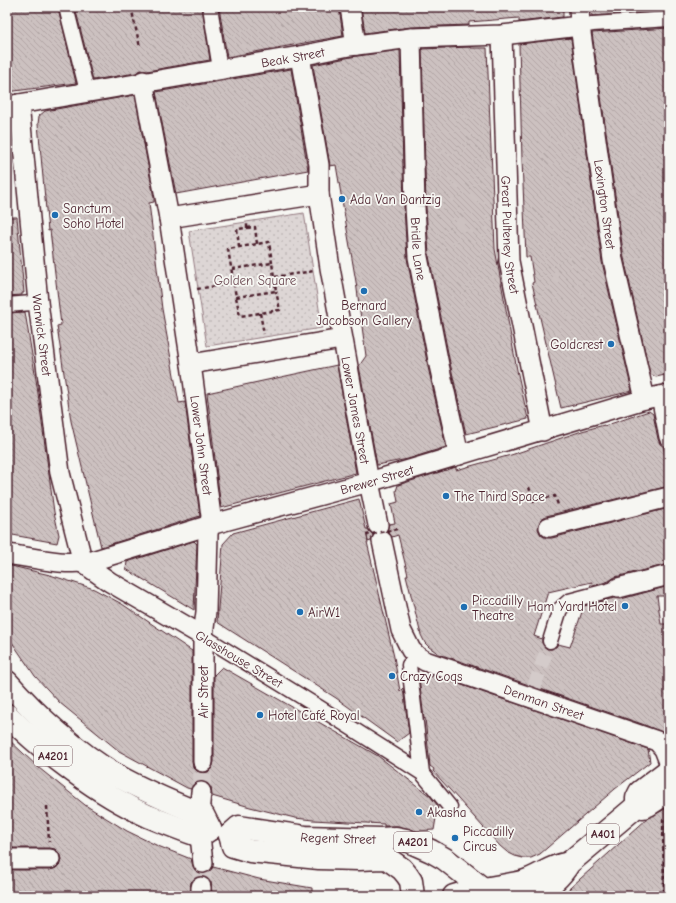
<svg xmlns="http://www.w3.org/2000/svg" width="676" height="903" font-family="'Comic Neue',sans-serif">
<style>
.park{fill:url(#park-dots);stroke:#947a80}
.building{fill:url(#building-back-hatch);stroke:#4a1f2b}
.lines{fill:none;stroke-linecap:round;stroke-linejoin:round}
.pedestrian-tunnel{stroke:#d4cbca;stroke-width:14;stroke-dasharray:14 7;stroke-linecap:butt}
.minor-tunnel{stroke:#d4cbca;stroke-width:19;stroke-dasharray:19 10;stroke-linecap:butt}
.pedestrian-casing{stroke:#4a1f2b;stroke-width:17}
.minor-casing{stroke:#4a1f2b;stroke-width:22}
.primary-casing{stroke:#4a1f2b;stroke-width:25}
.path{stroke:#4a1f2b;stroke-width:2.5;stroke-dasharray:4 3;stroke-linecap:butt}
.pedestrian{stroke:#f6f6f2;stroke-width:14}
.minor{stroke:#f6f6f2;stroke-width:19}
.primary{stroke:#f6f6f2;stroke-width:22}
.path-bridge{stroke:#4a1f2b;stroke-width:2.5;stroke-dasharray:4 3;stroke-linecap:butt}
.poi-dot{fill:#1f6fb2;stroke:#f6f6f2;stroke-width:1.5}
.labels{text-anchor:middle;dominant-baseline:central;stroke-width:3.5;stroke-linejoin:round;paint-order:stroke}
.shield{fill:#f6f6f2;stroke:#7e6067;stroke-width:1}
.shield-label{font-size:12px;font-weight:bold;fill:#4a1f2b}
.street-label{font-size:13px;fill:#4a1f2b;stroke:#f6f6f2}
.poi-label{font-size:13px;fill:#4a1f2b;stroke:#f6f6f2;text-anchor:start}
.park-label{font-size:13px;fill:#6f4d56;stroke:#f6f6f2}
</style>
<defs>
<pattern id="park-dots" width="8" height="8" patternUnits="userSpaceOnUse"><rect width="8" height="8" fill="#ddd6d5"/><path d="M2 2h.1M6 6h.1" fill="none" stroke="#bfb7b7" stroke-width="1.8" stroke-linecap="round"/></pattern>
<pattern id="building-back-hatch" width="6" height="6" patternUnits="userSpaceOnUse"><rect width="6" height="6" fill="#ccc1c0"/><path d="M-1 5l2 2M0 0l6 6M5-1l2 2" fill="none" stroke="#b1a5a5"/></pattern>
</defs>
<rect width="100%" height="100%" fill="#f6f6f2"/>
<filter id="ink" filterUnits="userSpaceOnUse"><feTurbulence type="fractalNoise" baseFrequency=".025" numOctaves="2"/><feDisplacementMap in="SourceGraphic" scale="8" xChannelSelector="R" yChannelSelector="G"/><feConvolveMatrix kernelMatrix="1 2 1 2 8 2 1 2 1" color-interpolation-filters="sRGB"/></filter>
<g filter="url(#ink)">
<path class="park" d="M 304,213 L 322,328 L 207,346 L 189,231 Z"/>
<path class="building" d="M 7,7 L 58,7 L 76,83 L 7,92 Z
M 75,7 L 202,7 L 210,60 L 147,71 L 141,70 L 136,73 L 93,80 Z
M 219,7 L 339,7 L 343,36 L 227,57 Z
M 361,7 L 563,7 L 563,17 L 519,22 L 519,18 L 469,22 L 469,25 L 411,27 L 365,33 Z
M 590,7 L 669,7 L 669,11 L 592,16 Z
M 669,28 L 669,351 L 666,351 L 669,369 L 665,375 L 656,377 L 650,374 L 624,258 L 592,33 Z
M 571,38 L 602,262 L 632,391 L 561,408 L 532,283 L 534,282 L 530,257 L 526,257 L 522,160 L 519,44 Z
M 470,47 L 470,48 L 487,48 L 495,249 L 517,370 L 528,419 L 466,434 L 450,363 L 429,256 L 426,207 L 422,49 Z
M 400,50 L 404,207 L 407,258 L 428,367 L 446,447 L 408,459 L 377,465 L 359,366 L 366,356 L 356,282 L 336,165 L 330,166 L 313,65 L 351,57 Z
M 291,69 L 308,170 L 176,194 L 156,92 Z
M 135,95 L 154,198 L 154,202 L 149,203 L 162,309 L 179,403 L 185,402 L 200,516 L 101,547 L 71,421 L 57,326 L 61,325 L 50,230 L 48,231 L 38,124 L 39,116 L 45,111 Z
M 7,217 L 17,217 L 24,293 L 22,293 L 22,295 L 7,296 Z
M 25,312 L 37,386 L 54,512 L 59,535 L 57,543 L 7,534 L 7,313 Z
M 337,365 L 356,473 L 221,508 L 207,393 Z
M 649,411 L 653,414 L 658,439 L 660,444 L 663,446 L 669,469 L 669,486 L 546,516 L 541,519 L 539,524 L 538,529 L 541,535 L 546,538 L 552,538 L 669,508 L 669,564 L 615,577 L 609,581 L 590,587 L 592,582 L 548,592 L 534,636 L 542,639 L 542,643 L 547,649 L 552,649 L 556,647 L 558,644 L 570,647 L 584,606 L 614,598 L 621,599 L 669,586 L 669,596 L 657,596 L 661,624 L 669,624 L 669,735 L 642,724 L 439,654 L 429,647 L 425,643 L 421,635 L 406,575 L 408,575 L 398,535 L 392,537 L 387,531 L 389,524 L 395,523 L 391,504 L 398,502 L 396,491 L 398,485 L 456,467 L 456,470 L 511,455 L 582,431 L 604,425 L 604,426 Z
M 359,499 L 366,529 L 368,529 L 373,535 L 371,541 L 368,542 L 367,536 L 368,542 L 367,542 L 394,657 L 400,691 L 403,688 L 409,733 L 397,742 L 336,698 L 217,622 L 223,544 L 233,533 Z
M 194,541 L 197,544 L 194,610 L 126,569 L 127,562 Z
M 7,565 L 50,575 L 94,589 L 122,604 L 192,651 L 192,762 L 193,767 L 197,771 L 203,773 L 208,772 L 212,768 L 214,762 L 214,675 L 222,667 L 378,756 L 430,796 L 438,806 L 434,830 L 416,831 L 398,826 L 384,826 L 384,824 L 313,820 L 295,818 L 250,807 L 212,796 L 211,787 L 208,783 L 202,781 L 196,782 L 191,789 L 187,788 L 119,751 L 60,703 L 35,676 L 7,635 Z
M 424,674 L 432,677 L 433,675 L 648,749 L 650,762 L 615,789 L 540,854 L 531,858 L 523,858 L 515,856 L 507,852 L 500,846 L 433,771 L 434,769 L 430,766 L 425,718 L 424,719 L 419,678 Z
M 7,738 L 39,768 L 85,805 L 127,831 L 158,846 L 191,859 L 194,869 L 198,873 L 204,874 L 209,872 L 213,867 L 259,879 L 312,888 L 312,896 L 212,896 L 211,882 L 207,878 L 201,876 L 196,877 L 191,882 L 190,896 L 7,896 L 7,870 L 50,870 L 56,868 L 60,864 L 61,859 L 59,853 L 55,849 L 50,848 L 7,848 Z
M 665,809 L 667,896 L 561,896 L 648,818 Z"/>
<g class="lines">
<path class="pedestrian-tunnel" d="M 534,687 L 550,641"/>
<path class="minor-tunnel" d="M 201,792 L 203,762
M 201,887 L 203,863"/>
<g class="pedestrian-casing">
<path id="pedestrian" d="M 66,7 L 87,91
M 210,7 L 220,69
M 580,26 L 593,24 L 669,19
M 7,305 L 32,303
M 203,636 L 320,708 L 422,773 L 450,807
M 550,641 L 560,609 L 569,601 L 618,588
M 409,665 L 422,773"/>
</g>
<g class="minor-casing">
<g id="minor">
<path d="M 350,7 L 356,45"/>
<path id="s1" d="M 579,7 L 580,26 L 613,260 L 645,399"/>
<path id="s2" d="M 502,35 L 509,261 L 543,431"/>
<path id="s3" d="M 411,38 L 415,207 L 418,257 L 439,365 L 459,455"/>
<path id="s4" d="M 300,56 L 319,165 L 319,194 L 330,268 L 369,482 L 378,525"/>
<path id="s5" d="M 143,81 L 169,218 L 191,364 L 211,516 L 208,534 L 206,612 L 203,636 L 203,762"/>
<path id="s6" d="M 19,104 L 38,302 L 60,473 L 83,563"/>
<path id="s7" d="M 7,106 L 300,56 L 349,46 L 411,38 L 502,35 L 580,26"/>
<path d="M 169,218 L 319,194"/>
<path d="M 191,364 L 342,339"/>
<path d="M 661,396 L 669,437"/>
<path d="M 549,527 L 669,497"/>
<path id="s8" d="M 382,541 L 401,630 L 411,650 L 417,656 L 425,661 L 657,741 L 664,749 L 669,762"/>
<path id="s9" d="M 7,554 C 35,558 64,566 92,561 L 210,525 L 369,482 L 645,399 L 669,394"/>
<path d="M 83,563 L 110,582 L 203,636"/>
<path d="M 618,588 L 669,575"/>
<path d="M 199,814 L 201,792"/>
<path d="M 200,836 L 203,863"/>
<path d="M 7,859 L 50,859"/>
<path d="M 201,896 L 201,887"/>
</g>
</g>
<g class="primary-casing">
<g id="primary">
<path d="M 7,682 C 35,714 77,753 114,774 C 142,790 173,803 203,815 L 210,829"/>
<path d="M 7,715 C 46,753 98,794 148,816 C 165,823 183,830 200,836 L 210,829"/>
<path d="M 637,805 L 643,807 L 648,805 L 669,791"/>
<path id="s10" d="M 230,835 L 239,827 L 305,837 L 381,839 L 396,838 L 406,840 L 431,851 L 445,859 L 492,896"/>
<path d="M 230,835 L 233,846 L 250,851 L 319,858 L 359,859 L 382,858 L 388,859 L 402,869 L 407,875 L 411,881 L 413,896"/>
<path d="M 454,896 C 477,889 500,887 522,882 C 538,878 550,866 566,864"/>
<path d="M 534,896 C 548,887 560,878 569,863 L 632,810 L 637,805 L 637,798 L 640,792 L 669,770"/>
</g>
</g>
<path class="path" d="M 131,7 L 140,47
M 247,228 L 255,227 L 257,244
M 239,247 L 237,229 L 247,228 L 247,224
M 232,269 L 272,263 L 276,291 L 236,297 L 228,249 L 269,242 L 272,263
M 274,277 L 314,271
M 197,289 L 234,283
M 236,297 L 240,316 L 280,310 L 276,291
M 260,313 L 264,334
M 529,487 L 533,501 L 555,496 L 558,505
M 47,806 L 49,842
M 663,819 L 664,896"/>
<use href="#pedestrian" class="pedestrian"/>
<use href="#minor" class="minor"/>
<use href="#primary" class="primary"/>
<path class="path-bridge" d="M 366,535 L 397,529"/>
</g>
</g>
<g class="poi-dot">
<circle cx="342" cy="199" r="4"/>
<circle cx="55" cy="215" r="4"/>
<circle cx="364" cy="291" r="4"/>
<circle cx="611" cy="344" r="4"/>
<circle cx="446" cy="496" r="4"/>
<circle cx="625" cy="606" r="4"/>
<circle cx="464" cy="607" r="4"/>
<circle cx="300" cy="612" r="4"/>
<circle cx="392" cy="676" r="4"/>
<circle cx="260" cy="715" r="4"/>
<circle cx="419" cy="812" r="4"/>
<circle cx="455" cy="838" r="4"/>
</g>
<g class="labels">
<g class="shield">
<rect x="34" y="746" width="38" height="20" rx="3"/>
<rect x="587" y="824" width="32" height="20" rx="3"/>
<rect x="394" y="832" width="38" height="20" rx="3"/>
</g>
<g class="shield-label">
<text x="53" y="756">A4201</text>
<text x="603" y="834">A401</text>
<text x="413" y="842">A4201</text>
</g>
<g class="street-label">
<text stroke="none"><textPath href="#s7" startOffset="290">Beak Street</textPath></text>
<text stroke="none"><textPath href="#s1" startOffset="199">Lexington Street</textPath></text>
<text stroke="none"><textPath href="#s2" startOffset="200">Great Pulteney Street</textPath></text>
<text stroke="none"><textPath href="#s3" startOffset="211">Bridle Lane</textPath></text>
<text stroke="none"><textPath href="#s6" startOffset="232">Warwick Street</textPath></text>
<text stroke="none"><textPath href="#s4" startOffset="359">Lower James Street</textPath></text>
<text stroke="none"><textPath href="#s5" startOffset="369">Lower John Street</textPath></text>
<text stroke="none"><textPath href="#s9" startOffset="382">Brewer Street</textPath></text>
<text transform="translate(239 659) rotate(31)">Glasshouse Street</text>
<text transform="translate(203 692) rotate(-90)">Air Street</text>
<text stroke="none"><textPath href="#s8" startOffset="257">Denman Street</textPath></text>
<text stroke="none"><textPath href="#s10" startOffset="112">Regent Street</textPath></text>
</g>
<g class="poi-label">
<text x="350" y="199">Ada Van Dantzig</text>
<text x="63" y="208">Sanctum<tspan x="63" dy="15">Soho Hotel</tspan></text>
<text x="364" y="305" text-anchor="middle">Bernard<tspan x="364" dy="15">Jacobson Gallery</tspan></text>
<text x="603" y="344" text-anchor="end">Goldcrest</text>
<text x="454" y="496">The Third Space</text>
<text x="472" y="600">Piccadilly<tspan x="472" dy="15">Theatre</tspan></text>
<text x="617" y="606" text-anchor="end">Ham Yard Hotel</text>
<text x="308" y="612">AirW1</text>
<text x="400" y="676">Crazy Coqs</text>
<text x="268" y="715">Hotel Café Royal</text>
<text x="427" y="812">Akasha</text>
<text x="463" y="831">Piccadilly<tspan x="463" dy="15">Circus</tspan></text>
</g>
<g class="park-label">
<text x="255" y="280">Golden Square</text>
</g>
</g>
<rect width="676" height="903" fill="none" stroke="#f6f6f2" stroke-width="24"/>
<rect x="12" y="12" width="652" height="879" fill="none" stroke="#4a1f2b" stroke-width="1.5" filter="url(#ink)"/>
</svg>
